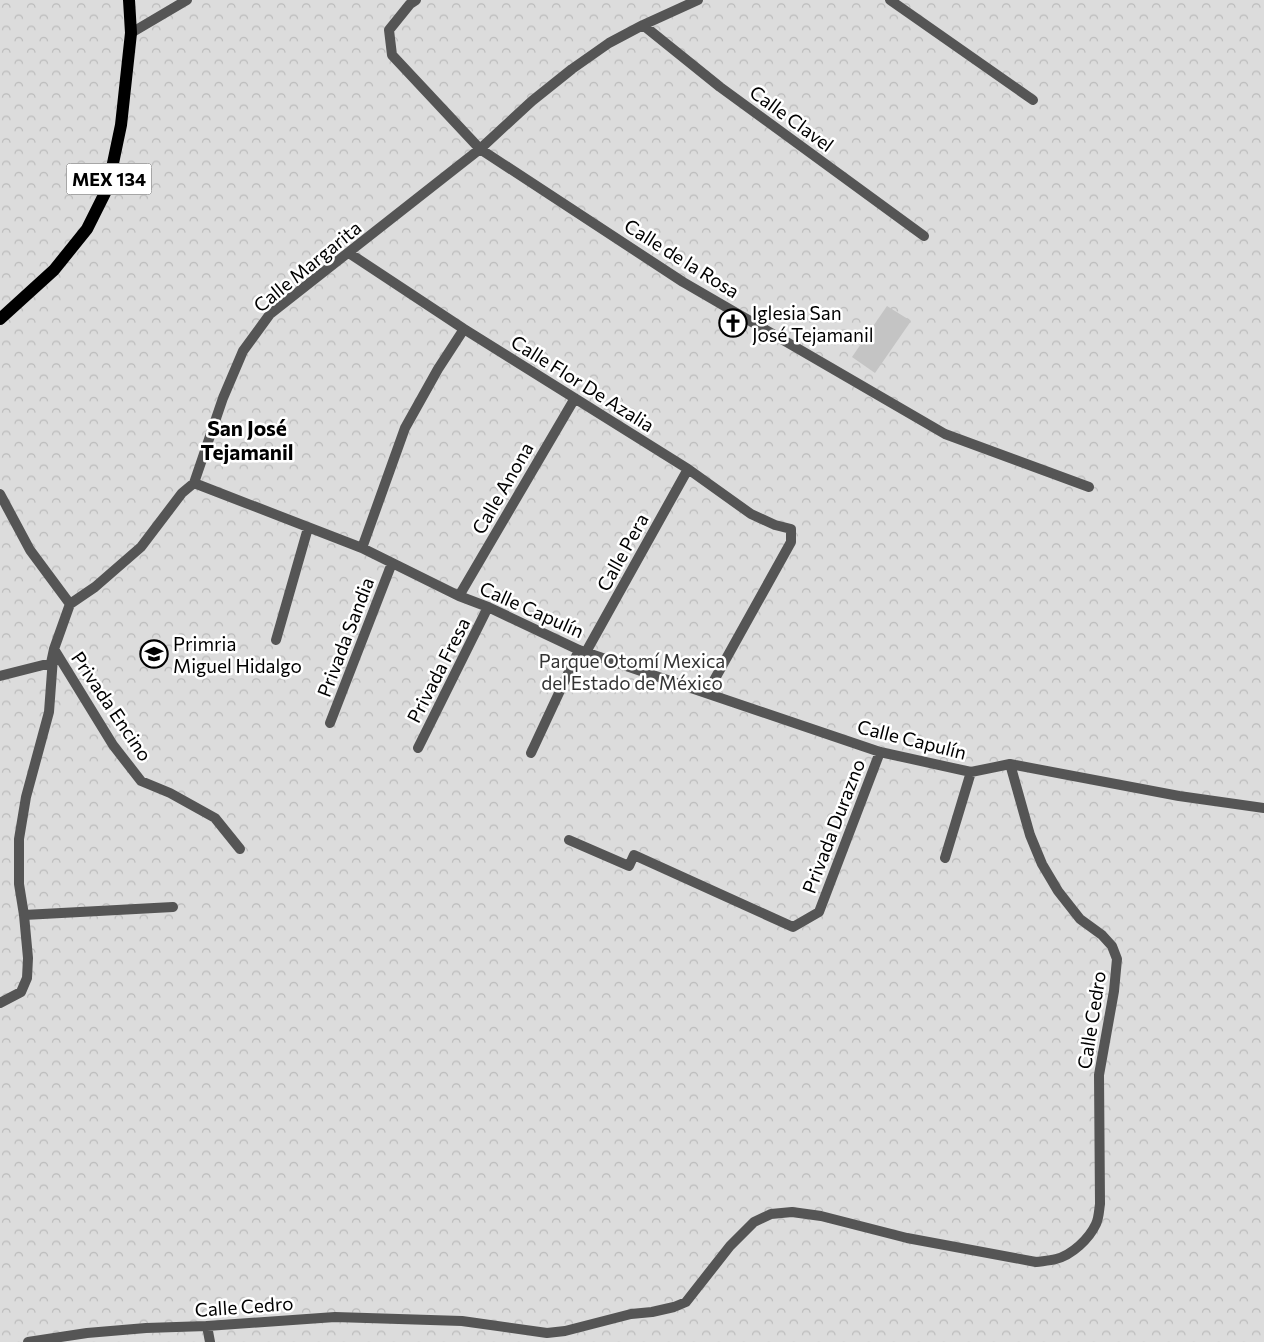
<svg xmlns="http://www.w3.org/2000/svg" width="1264" height="1342" font-family="Commissioner,sans-serif">
<style>
.park{fill:url(#park-crowns)}
.building{fill:#c4c4c4}
.lines{fill:none;stroke-linecap:round;stroke-linejoin:round}
.minor{stroke:#555;stroke-width:10}
.primary{stroke:#000;stroke-width:12}
.labels{text-anchor:middle;dominant-baseline:central;stroke-width:5;stroke-linejoin:round;paint-order:stroke}
.shield{fill:#fff;stroke:#4c4c4c;stroke-width:1}
.shield-label{font-size:18px;font-weight:bold;fill:#000}
.street-label{font-size:19px;fill:#000;stroke:#fff}
.poi-label{font-size:19px;fill:#000;stroke:#fff;text-anchor:start}
.park-label{font-size:19px;fill:#333;stroke:#fff}
.quarter-label{font-size:21px;font-weight:bold;fill:#000;stroke:#fff}
</style>
<defs>
<pattern id="park-crowns" width="20" height="18" patternUnits="userSpaceOnUse" patternTransform="scale(1.25)"><rect width="20" height="18" fill="#dcdcdc"/><path d="M2 6a3 3 0 1 1 6 0M12 15a3 3 0 1 1 6 0" fill="none" stroke="#bbb"/></pattern>
</defs>
<rect width="100%" height="100%" fill="#fff"/>
<path class="park" d="M 0,0 L 1264,0 L 1264,1342 L 0,1342 Z"/>
<path class="building" d="M 887,306 L 911,321 L 875,373 L 852,357 Z"/>
<g class="lines">
<path class="minor" d="M 416,0 L 410,4 L 389,30 L 392,55 L 480,149 L 683,282 L 945,434 L 1089,487
M 890,0 L 1033,100
M 643,25 L 720,87 L 924,236
M 131,33 L 187,0
M 349,253 L 464,329 L 688,469 L 751,514 L 775,525 L 791,529 L 791,542 L 707,693
M 194,483 L 362,548 L 459,596 L 488,607 L 579,650 L 880,752 L 971,772 L 1010,764 L 1179,796 L 1264,808
M 0,494 L 30,550 L 70,604
M 362,548 L 405,428 L 438,369 L 464,329
M 459,596 L 575,398
M 276,640 L 308,528
M 54,649 L 113,745 L 141,781 L 170,793 L 215,818 L 240,849
M 586,652 L 688,469
M 0,676 L 51,663 L 54,649 L 70,604 L 95,587 L 141,547 L 182,493 L 194,483 L 223,398 L 243,351 L 270,314 L 480,149 L 532,101 L 572,69 L 609,43 L 643,25 L 698,0
M 330,723 L 392,563
M 418,748 L 488,607
M 531,753 L 579,650
M 569,840 L 629,866 L 634,855 L 793,927 L 819,912 L 880,752
M 945,858 L 971,772
M 24,915 L 173,907
M 0,1003 L 21,992 L 27,978 L 28,958 L 24,915 L 19,884 L 19,839 L 26,797 L 49,712 L 53,658
M 207,1326 L 210,1342
M 28,1342 L 87,1333 L 146,1328 L 207,1326 L 335,1317 L 462,1321 L 547,1333 L 565,1331 L 631,1314 L 652,1312 L 674,1307 L 686,1302 L 730,1246 L 754,1222 L 771,1214 L 792,1212 L 821,1216 L 907,1238 L 1036,1262 C 1042,1261 1049,1261 1056,1259 C 1072,1255 1089,1239 1096,1224 C 1099,1218 1099,1210 1100,1204 L 1099,1075 L 1114,991 L 1117,959 L 1112,946 L 1102,935 L 1080,919 L 1058,891 L 1042,864 L 1030,835 L 1010,764"/>
<path class="primary" d="M 0,319 L 54,270 L 87,229 L 108,187 L 121,125 L 131,33 L 129,0"/>
</g>
<defs>
<g id="church-ring" transform="scale(1.4375)"><circle r="9.5" fill="#fff" stroke="#000" stroke-width="1.5"/><path d="M-1.2-6h2.4v3.5h3.3v2.4h-3.3V6h-2.4V-.1h-3.3v-2.4h3.3Z" fill="#000"/></g>
<g id="school-ring" transform="scale(1.4375)"><circle r="9.5" fill="#fff" stroke="#000" stroke-width="1.5"/><path d="M0-5L7-2L0 1L-7-2ZM-4 1L0 2.5L4 1V4Q0 6-4 4Z" fill="#000"/></g>
</defs>
<g fill-rule="evenodd">
<use href="#church-ring" x="733" y="323"/>
<use href="#school-ring" x="154" y="654"/>
</g>
<g class="labels">
<rect class="shield" x="66.5" y="163.5" width="85" height="31" rx="4"/>
<g class="shield-label">
<text x="109" y="179">MEX 134</text>
</g>
<g class="street-label">
<text transform="translate(792 118) rotate(36)">Calle Clavel</text>
<text transform="translate(682 258) rotate(32)">Calle de la Rosa</text>
<text transform="translate(307 266) rotate(-39)">Calle Margarita</text>
<text transform="translate(583 383) rotate(32)">Calle Flor De Azalia</text>
<text transform="translate(502 488) rotate(-60)">Calle Anona</text>
<text transform="translate(622 552) rotate(-61)">Calle Pera</text>
<text transform="translate(532 609) rotate(24)">Calle Capulín</text>
<text transform="translate(345 637) rotate(-69)">Privada Sandia</text>
<text transform="translate(438 670) rotate(-63)">Privada Fresa</text>
<text transform="translate(112 706) rotate(56)">Privada Encino</text>
<text transform="translate(912 739) rotate(14)">Calle Capulín</text>
<text transform="translate(833 826) rotate(-69)">Privada Durazno</text>
<text transform="translate(1091 1020) rotate(-81)">Calle Cedro</text>
<text transform="translate(244 1306) rotate(-4)">Calle Cedro</text>
</g>
<g class="poi-label">
<text x="752" y="312">Iglesia San<tspan x="752" dy="22">José Tejamanil</tspan></text>
<text x="173" y="643">Primria<tspan x="173" dy="22">Miguel Hidalgo</tspan></text>
</g>
<g class="park-label">
<text x="632" y="660">Parque Otomí Mexica<tspan x="632" dy="22">del Estado de México</tspan></text>
</g>
<g class="quarter-label">
<text x="247" y="427">San José<tspan x="247" dy="24">Tejamanil</tspan></text>
</g>
</g>
</svg>
